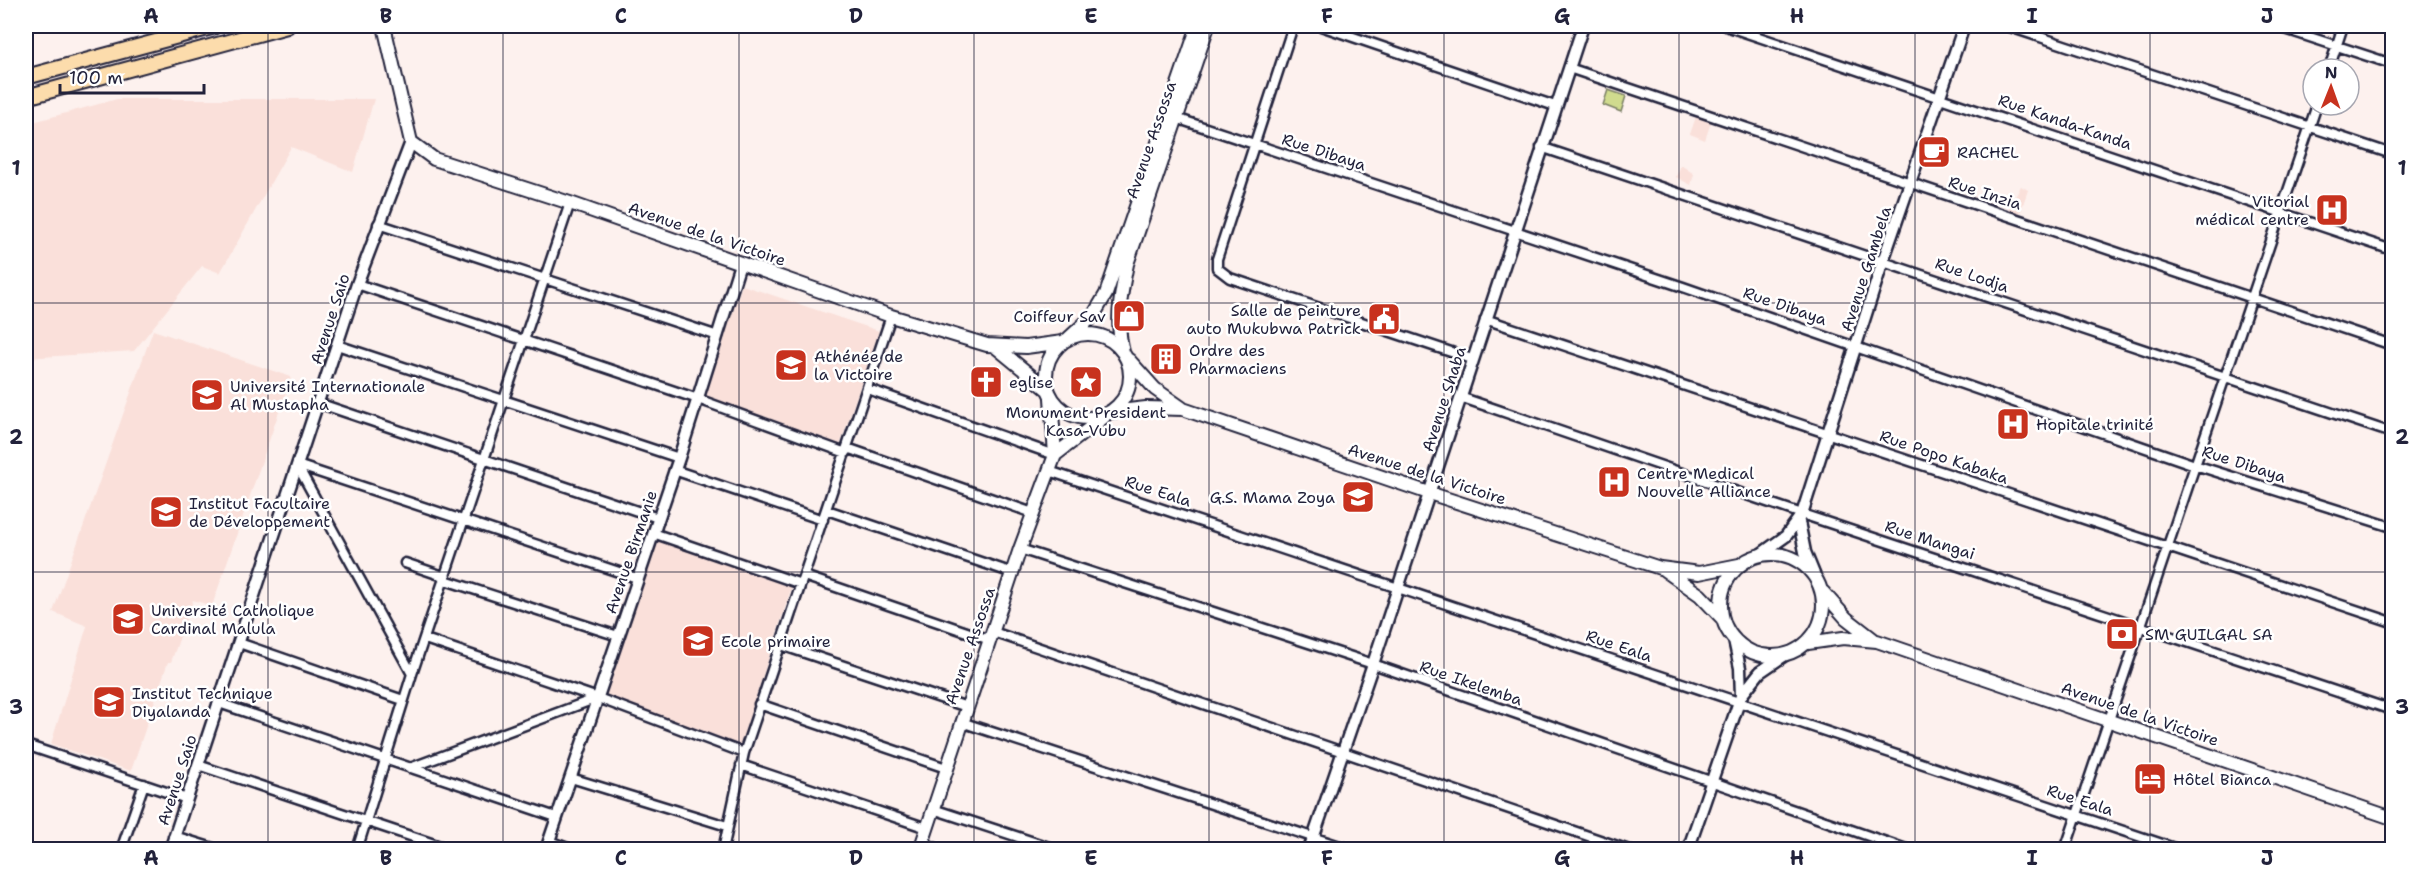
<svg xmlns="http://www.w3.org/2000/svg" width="2418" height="875" font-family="'Shantell Sans',sans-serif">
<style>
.built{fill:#fae0da}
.green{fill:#d0db8e;stroke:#797e64;stroke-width:1.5}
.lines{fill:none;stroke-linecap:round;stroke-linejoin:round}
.minor-casing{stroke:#22223b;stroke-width:13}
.tertiary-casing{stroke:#22223b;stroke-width:15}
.secondary-casing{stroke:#22223b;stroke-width:16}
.trunk-casing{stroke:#22223b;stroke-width:18}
.minor{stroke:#fff;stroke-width:8}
.tertiary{stroke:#fff;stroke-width:10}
.secondary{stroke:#fff;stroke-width:12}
.trunk{stroke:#fcdcac;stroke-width:14}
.grid{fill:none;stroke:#22223b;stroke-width:1.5;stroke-opacity:0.55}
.labels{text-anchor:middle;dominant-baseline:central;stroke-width:5;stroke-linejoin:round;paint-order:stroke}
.street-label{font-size:16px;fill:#22223b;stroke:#fff}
.poi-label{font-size:16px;fill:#22223b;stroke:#fff;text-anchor:start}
.neatline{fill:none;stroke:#22223b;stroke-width:2}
.grid-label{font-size:20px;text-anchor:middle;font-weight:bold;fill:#22223b}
</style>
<rect width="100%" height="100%" fill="#fdf1ee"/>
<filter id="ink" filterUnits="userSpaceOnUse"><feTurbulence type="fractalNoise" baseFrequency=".0167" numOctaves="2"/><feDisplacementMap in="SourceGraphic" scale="12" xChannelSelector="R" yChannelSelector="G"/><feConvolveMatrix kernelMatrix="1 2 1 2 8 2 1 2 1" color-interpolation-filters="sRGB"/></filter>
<g filter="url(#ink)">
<path class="built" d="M 117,99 L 374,99 L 353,172 L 291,147 L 220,273 L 202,266 L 134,351 L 26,358 L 26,124 Z
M 1696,117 L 1711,122 L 1705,140 L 1690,134 Z
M 1681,165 L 1694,174 L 1691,185 L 1676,177 Z
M 2021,186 L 2028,190 L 2020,213 L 2008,210 Z
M 742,285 L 879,331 L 839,448 L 703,399 Z
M 153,330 L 291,377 L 212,606 L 193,600 L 171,662 L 168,662 L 131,771 L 51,744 L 87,626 L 53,612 Z
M 656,540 L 792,586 L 739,749 L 604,695 Z"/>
<path class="green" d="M 1608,90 L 1626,96 L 1621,112 L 1603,105 Z"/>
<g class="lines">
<g class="minor-casing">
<path id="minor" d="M 1293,26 L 1217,259 L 1217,268 L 1230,278 L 1472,359
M 1321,26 L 1555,106
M 1726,26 L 2392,250
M 2007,26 L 2392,154
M 2276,26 L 2392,64
M 1569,68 L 2392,345
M 2329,69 L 2343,26
M 1173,117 L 1683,287 L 2195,465 L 2392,527
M 1541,147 L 2392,433
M 378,224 L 718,336
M 357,284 L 698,399 L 846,453
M 1485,319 L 2392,622
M 337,345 L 679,458
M 868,389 L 1055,455
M 1460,397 L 1802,514 L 2392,710
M 318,403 L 658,518
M 847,448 L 1033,513
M 297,465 L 637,578
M 297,465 L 412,674
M 674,470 L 823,520
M 1049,471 L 2180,850
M 827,510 L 1013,573
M 653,533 L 801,584
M 1020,549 L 1373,664 L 1909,850
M 405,563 L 446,577
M 804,576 L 990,640
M 445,580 L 618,636
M 993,632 L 1629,850
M 425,639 L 598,698 L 744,753
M 239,643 L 403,700
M 781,645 L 967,707
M 219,703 L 556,817
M 759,704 L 946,768
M 961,722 L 1352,850
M 26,745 L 187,799
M 198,765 L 452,850
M 741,765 L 927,828
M 410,768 L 597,698
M 571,778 L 727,826
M 933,809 L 1058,850
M 549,841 L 574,850
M 922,842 L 940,850
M 121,850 L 144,784
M 357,850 L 412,674 L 570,203
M 723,850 L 744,753 L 891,316
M 2065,850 L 2317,105"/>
</g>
<g class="tertiary-casing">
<path id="tertiary" d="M 1799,522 L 1805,552 L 1814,574
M 1758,556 L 1786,536 L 1802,514 L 1883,261 L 1964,26
M 1734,640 L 1740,668 L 1741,696
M 174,837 L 216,850
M 170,850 L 357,284 L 411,142
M 546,850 L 679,458 L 740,264
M 1309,850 L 1373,664 L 1583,26
M 1688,850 L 1741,696 L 1760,672 L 1785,655"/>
</g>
<g class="secondary-casing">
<path id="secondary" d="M 384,26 L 411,142 L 434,159 L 570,203 L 891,316 L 987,345 L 1026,347 L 1063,342
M1046 376a42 42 0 1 1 84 0a42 42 0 1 1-84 0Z
M 1069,338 L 1093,316 L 1106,294 L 1198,26
M 996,347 L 1047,389
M 1123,352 C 1115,320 1121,295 1127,264 L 1208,26
M 1129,360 L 1155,389 L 1182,408
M 1111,412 L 1146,408 L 1183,409 L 1429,493 L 1660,568 L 1699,573 L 1739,565
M 1055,455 L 1104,417
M1721 605a51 51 0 1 1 102 0a51 51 0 1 1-102 0Z
M 1663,569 L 1700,595 L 1722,618
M 1823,592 L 1846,618 L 1873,639
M 1808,643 L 1843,638 L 1877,641 L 2392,818
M 920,850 L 1020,549 L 1055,455 L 1051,398"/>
</g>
<g class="trunk-casing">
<path id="trunk" d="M 26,77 L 215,26
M 26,97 L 287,26"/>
</g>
<use href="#minor" class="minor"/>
<use href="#tertiary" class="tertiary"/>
<use href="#secondary" class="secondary"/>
<use href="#trunk" class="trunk"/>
</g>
</g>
<path class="grid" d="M 268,26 L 268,850M 503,26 L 503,850M 739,26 L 739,850M 974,26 L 974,850M 1209,26 L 1209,850M 1444,26 L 1444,850M 1679,26 L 1679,850M 1915,26 L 1915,850M 2150,26 L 2150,850M 26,303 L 2392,303M 26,572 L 2392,572"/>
<defs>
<g id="cafe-square" transform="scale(1.725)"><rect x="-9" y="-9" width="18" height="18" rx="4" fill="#c8321e" stroke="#fff"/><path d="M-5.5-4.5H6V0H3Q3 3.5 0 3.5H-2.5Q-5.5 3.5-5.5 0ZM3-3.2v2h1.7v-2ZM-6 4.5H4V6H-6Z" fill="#fff"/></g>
<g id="hospital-square" transform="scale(1.725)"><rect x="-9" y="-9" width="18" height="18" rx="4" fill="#c8321e" stroke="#fff"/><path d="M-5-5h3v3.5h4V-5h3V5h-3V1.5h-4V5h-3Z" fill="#fff"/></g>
<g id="shop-square" transform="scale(1.725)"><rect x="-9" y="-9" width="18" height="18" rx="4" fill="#c8321e" stroke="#fff"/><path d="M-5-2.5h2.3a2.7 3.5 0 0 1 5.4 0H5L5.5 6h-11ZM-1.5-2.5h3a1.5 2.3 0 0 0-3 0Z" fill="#fff"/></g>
<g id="civic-square" transform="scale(1.725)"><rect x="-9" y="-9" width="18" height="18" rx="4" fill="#c8321e" stroke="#fff"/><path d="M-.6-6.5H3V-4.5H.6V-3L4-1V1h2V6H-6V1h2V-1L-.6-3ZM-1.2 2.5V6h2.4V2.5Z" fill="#fff"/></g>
<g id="building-square" transform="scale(1.725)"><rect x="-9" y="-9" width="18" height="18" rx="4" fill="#c8321e" stroke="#fff"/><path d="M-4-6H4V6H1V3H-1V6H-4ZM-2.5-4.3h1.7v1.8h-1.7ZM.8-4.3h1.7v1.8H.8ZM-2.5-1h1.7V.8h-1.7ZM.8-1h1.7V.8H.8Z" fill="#fff"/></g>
<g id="school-square" transform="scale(1.725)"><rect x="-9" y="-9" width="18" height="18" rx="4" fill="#c8321e" stroke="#fff"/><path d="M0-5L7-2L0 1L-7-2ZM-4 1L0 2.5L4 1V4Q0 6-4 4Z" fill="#fff"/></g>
<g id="church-square" transform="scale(1.725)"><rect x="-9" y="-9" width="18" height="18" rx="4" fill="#c8321e" stroke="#fff"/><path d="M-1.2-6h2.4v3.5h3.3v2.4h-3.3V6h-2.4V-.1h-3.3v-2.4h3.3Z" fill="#fff"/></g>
<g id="sight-square" transform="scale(1.725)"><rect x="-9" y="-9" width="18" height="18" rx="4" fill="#c8321e" stroke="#fff"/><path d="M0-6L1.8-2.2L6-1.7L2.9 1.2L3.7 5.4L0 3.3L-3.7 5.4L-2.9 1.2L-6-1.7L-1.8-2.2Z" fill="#fff"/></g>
<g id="university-square" transform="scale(1.725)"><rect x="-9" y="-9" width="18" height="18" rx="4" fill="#c8321e" stroke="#fff"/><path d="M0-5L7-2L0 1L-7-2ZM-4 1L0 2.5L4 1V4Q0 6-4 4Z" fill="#fff"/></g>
<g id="bank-square" transform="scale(1.725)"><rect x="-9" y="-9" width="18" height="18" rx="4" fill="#c8321e" stroke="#fff"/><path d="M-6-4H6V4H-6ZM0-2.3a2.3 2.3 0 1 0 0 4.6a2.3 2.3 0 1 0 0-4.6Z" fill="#fff"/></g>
<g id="hotel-square" transform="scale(1.725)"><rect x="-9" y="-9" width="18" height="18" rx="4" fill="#c8321e" stroke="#fff"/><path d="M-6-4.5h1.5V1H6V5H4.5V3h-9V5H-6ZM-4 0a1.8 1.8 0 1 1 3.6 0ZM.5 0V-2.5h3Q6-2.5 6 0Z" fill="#fff"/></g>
</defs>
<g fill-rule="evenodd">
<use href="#cafe-square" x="1934" y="152"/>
<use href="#hospital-square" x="2332" y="210"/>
<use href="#shop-square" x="1129" y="316"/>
<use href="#civic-square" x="1384" y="319"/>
<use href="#building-square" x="1166" y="359"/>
<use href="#school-square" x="791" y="365"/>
<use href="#church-square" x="986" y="382"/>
<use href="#sight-square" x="1086" y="382"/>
<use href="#university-square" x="207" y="395"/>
<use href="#hospital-square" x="2013" y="424"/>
<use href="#hospital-square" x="1614" y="482"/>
<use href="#school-square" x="1358" y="497"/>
<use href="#university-square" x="166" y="512"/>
<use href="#university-square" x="128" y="619"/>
<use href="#bank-square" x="2122" y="634"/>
<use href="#school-square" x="698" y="641"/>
<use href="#university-square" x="109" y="702"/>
<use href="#hotel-square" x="2150" y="779"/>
</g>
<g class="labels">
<g class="street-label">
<text transform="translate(2065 122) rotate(19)">Rue Kanda-Kanda</text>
<text transform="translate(1151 140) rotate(-71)">Avenue Assossa</text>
<text transform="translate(1324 152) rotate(18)">Rue Dibaya</text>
<text transform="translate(1985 193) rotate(18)">Rue Inzia</text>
<text transform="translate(707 234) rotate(19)">Avenue de la Victoire</text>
<text transform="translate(1866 269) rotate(-72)">Avenue Gambela</text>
<text transform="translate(1972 275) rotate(19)">Rue Lodja</text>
<text transform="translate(1785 306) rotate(19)">Rue Dibaya</text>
<text transform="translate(330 319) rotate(-72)">Avenue Saio</text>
<text transform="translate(1444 399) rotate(-72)">Avenue Shaba</text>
<text transform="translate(1944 457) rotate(19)">Rue Popo Kabaka</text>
<text transform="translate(2244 464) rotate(18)">Rue Dibaya</text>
<text transform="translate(1427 474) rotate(18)">Avenue de la Victoire</text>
<text transform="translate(1158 491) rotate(18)">Rue Eala</text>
<text transform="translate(1930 540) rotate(18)">Rue Mangai</text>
<text transform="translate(631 552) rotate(-71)">Avenue Birmanie</text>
<text transform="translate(970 646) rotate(-71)">Avenue Assossa</text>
<text transform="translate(1619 646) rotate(19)">Rue Eala</text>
<text transform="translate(1471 683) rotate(19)">Rue Ikelemba</text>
<text transform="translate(2140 714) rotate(19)">Avenue de la Victoire</text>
<text transform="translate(177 780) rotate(-72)">Avenue Saio</text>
<text transform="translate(2080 800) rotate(18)">Rue Eala</text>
</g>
<g class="poi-label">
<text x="1957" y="152">RACHEL</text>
<text x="2309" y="201" text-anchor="end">Vitorial<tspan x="2309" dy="18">médical centre</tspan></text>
<text x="1361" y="310" text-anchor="end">Salle de peinture<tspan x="1361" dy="18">auto Mukubwa Patrick</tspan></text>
<text x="1106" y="316" text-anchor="end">Coiffeur Sav</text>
<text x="1189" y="350">Ordre des<tspan x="1189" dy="18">Pharmaciens</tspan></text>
<text x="814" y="356">Athénée de<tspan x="814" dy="18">la Victoire</tspan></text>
<text x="1009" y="382">eglise</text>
<text x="230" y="386">Université Internationale<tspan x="230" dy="18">Al Mustapha</tspan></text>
<text x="1086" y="412" text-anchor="middle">Monument President<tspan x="1086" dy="18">Kasa-Vubu</tspan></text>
<text x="2036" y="424">Hopitale trinité</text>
<text x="1637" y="473">Centre Medical<tspan x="1637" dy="18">Nouvelle Alliance</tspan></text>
<text x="1335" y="497" text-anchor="end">G.S. Mama Zoya</text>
<text x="189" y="503">Institut Facultaire<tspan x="189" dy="18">de Développement</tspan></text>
<text x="151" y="610">Université Catholique<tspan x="151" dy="18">Cardinal Malula</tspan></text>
<text x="2145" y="634">SM GUILGAL SA</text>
<text x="721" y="641">Ecole primaire</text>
<text x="132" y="693">Institut Technique<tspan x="132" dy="18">Diyalanda</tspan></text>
<text x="2173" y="779">Hôtel Bianca</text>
</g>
</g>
<rect width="2418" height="875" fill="none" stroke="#fff" stroke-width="66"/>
<g transform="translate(2331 87) rotate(1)"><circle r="28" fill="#ffffff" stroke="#a7a7b1" stroke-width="1.5"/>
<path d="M0-4.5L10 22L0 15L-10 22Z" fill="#c8321e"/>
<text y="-9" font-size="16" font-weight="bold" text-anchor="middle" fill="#22223b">N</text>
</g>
<path d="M60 84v9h144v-9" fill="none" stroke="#22223b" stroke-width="3"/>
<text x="69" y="84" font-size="18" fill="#22223b" stroke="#ffffff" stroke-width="4.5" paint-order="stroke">100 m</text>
<rect x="33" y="33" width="2352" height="809" class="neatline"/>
<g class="grid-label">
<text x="151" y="23">A</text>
<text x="386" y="23">B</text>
<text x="621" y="23">C</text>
<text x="856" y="23">D</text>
<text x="1091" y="23">E</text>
<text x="1327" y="23">F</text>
<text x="1562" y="23">G</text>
<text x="1797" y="23">H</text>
<text x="2032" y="23">I</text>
<text x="2267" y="23">J</text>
<text x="16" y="175">1</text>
<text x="2402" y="175">1</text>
<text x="16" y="444">2</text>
<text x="2402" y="444">2</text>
<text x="16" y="714">3</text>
<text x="2402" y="714">3</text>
<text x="151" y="865">A</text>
<text x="386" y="865">B</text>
<text x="621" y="865">C</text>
<text x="856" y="865">D</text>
<text x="1091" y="865">E</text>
<text x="1327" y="865">F</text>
<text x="1562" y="865">G</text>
<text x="1797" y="865">H</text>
<text x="2032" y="865">I</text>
<text x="2267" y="865">J</text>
</g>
</svg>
